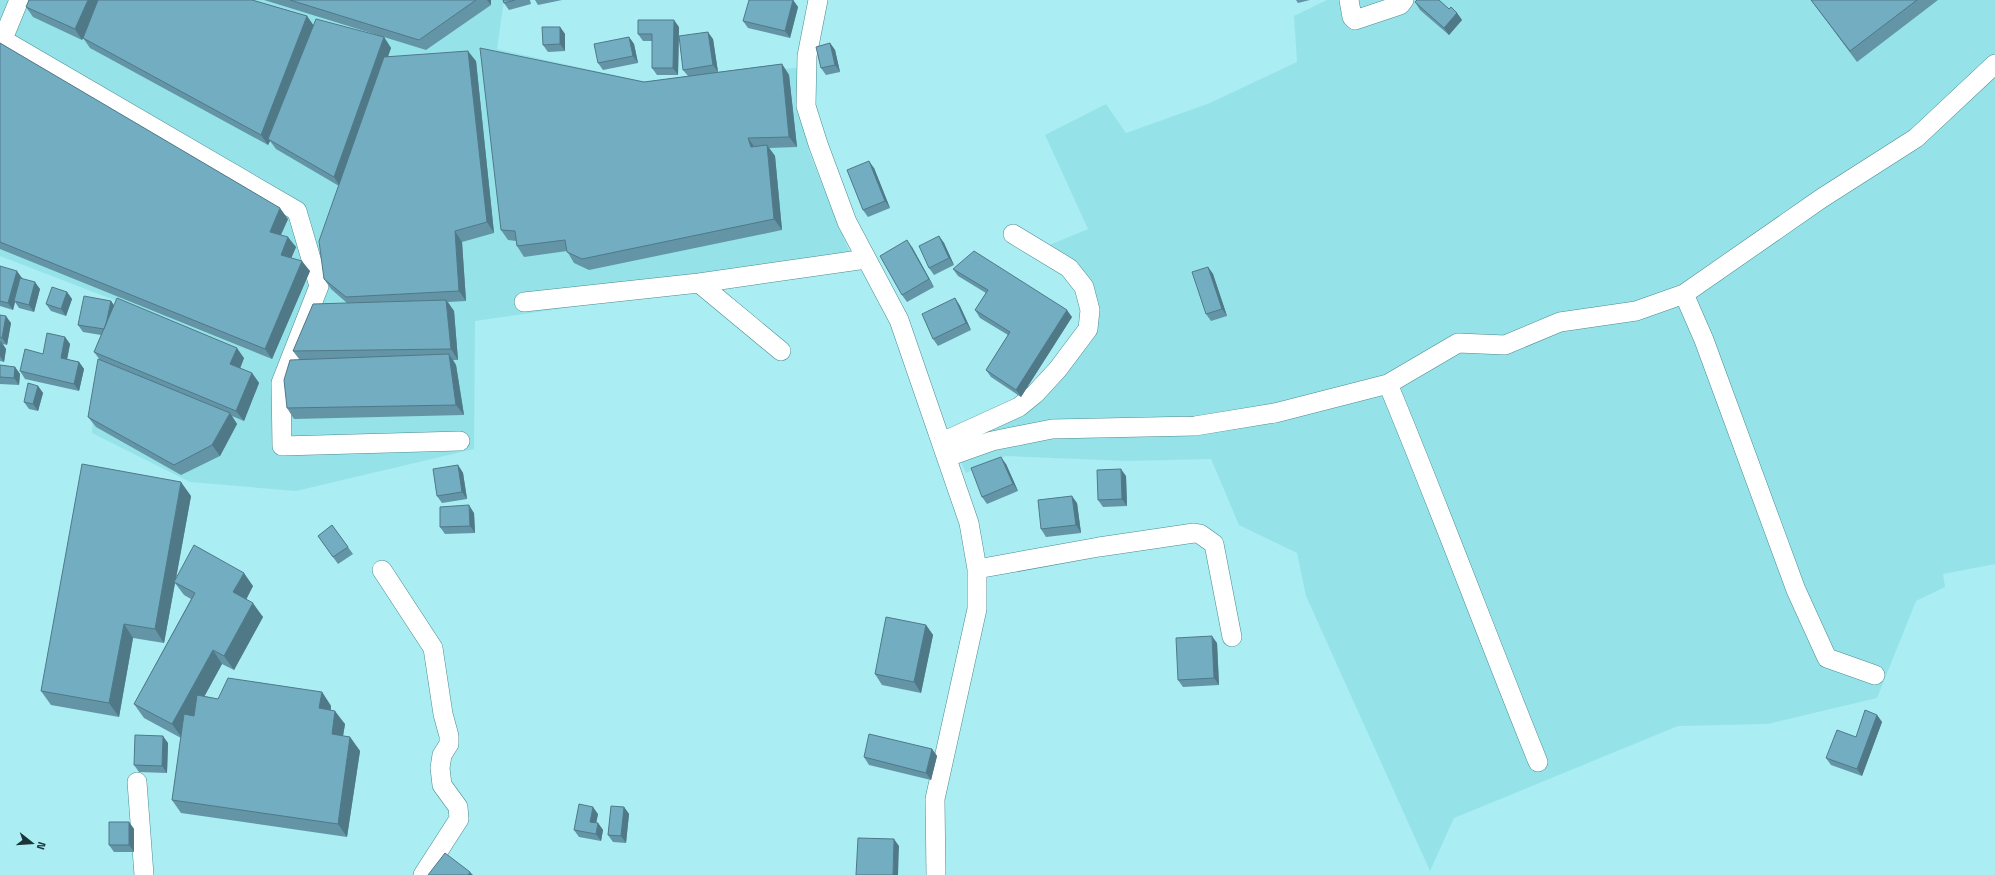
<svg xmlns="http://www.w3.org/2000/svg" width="1995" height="875" font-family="'Titillium Web',sans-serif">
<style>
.built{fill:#95e3e9}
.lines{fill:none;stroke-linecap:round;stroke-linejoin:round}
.minor-casing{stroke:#4a8c91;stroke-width:20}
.minor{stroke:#fff;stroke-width:19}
.wall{fill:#6395a7}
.shaded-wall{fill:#507988}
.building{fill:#73adc2;stroke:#507988}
</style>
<rect width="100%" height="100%" fill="#aaedf2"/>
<path class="built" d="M 0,0 L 504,0 L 497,49 L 655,84 L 802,67 L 809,152 L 855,266 L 475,321 L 474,449 L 296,491 L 190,482 L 92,433 L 95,379 L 122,303 L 0,256 Z
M 1327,0 L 1995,0 L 1995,564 L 1943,574 L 1945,587 L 1916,601 L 1877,698 L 1767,724 L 1678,726 L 1454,818 L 1430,871 L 1306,596 L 1297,553 L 1239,525 L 1211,459 L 1127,461 L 1006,456 L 966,473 L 954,446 L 1065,375 L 1092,341 L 1093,284 L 1047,246 L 1088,229 L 1045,135 L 1106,104 L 1126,133 L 1210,103 L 1297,62 L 1294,16 Z"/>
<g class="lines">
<g class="minor-casing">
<path id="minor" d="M 818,0 L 807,56 L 806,106 L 818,144 L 847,222 L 899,320 L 969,523 L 977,569 L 977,609 L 935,799 L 936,875
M 1349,0 L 1352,17 L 1355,20 L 1400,5 L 1404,0
M 0,38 L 297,211 L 319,286 L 281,383 L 282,446 L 460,441
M 3,39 L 19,0
M 699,283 L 781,351
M 1684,294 L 1704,340 L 1796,590 L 1827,658 L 1875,675
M 524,302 L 699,283 L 866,259
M 1388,384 C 1440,509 1487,636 1538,762
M 942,442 L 1019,407 L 1035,394 L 1058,369 L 1088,329 L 1090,310 L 1084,287 L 1069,268 L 1013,234
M 947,457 L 992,441 L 1052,429 L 1195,426 L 1275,413 L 1388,384 L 1458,343 L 1505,345 L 1560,322 L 1636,311 L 1684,294 L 1822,198 L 1916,138 L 1995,64
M 977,569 L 1099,547 L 1194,533 L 1200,534 L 1214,544 L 1232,637
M 382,570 L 433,648 L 443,714 L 449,736 L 449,744 L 442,755 L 440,768 L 442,785 L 458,807 L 459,819 L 423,875
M 137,782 L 144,875"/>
</g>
<use href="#minor" class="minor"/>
</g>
<path class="wall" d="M 252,0 L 307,16 L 313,25 L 384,37 L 391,48 L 388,56 L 476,61 L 494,233 L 462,242 L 466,301 L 448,302 L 454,311 L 458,360 L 453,360 L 456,365 L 464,415 L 294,419 L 287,408 L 299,359 L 293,351 L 347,303 L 331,289 L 324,279 L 339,186 L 276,149 L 270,141 L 268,145 L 90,48 L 83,38 L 82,40 L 33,17 L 26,7 Z
M 264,0 L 491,0 L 491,5 L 426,50 Z
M 503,0 L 530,0 L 531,4 L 509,10 L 504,3 Z
M 535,0 L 562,0 L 538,5 Z
M 793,0 L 798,7 L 790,38 L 748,28 L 743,21 Z
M 1296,0 L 1310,0 L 1298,3 Z
M 1811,0 L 1938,0 L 1857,62 Z
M 1415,2 L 1457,13 L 1462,20 L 1449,35 L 1420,10 Z
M 560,27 L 565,34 L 565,51 L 548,52 L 543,45 Z
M 679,27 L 678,75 L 657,75 L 652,68 L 652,41 L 643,41 L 638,34 Z
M 629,37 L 634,44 L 638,63 L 603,70 L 598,63 Z
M 713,39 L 718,72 L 782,64 L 789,75 L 797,147 L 769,148 L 775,156 L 782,230 L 589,270 L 574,263 L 567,251 L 524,257 L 517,246 L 516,241 L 508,240 L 501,230 L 644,82 L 688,76 L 683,70 Z
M 0,43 L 288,219 L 281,235 L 296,247 L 291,258 L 310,271 L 272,359 L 0,249 Z
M 830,43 L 835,50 L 840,72 L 826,75 L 821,68 Z
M 874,168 L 890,208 L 868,217 L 863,210 Z
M 939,236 L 944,243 L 954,265 L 934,275 L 929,268 Z
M 912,247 L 934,287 L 907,302 L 902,295 Z
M 0,266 L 22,278 L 22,279 L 40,289 L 34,312 L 19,308 L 15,302 L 13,310 L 0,306 Z
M 1208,267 L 1213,274 L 1227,316 L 1211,321 L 1206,314 Z
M 953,269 L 1072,317 L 1021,397 L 991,377 L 986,370 L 1008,335 L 980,318 L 975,310 L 986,293 L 958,276 Z
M 67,292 L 72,299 L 66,316 L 51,311 L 46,304 Z
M 955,298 L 960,306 L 971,330 L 938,346 L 933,339 Z
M 111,301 L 114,306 L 244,358 L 240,368 L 252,373 L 259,383 L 244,421 L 232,416 L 237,424 L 220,456 L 181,475 L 96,427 L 88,417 L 100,360 L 94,352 L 101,335 L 83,332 L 78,325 Z
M 0,315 L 11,323 L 7,345 L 3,344 L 6,349 L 4,362 L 0,361 Z
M 65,337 L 70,344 L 67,359 L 79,362 L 84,369 L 79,391 L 25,379 L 20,371 Z
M 0,365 L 15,367 L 20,374 L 19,385 L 0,384 Z
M 38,386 L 43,393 L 38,411 L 29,409 L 24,402 Z
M 1006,464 L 1018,491 L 987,504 L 982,497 Z
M 458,465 L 463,473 L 467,499 L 442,503 L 437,496 Z
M 1126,476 L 1127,506 L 1103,507 L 1098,500 Z
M 191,496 L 176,579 L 253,586 L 246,599 L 263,617 L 234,670 L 222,664 L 204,696 L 218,699 L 322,692 L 331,706 L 331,710 L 345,724 L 343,736 L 350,737 L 360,751 L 347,837 L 181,813 L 172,800 L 181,738 L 144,718 L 134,704 L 191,599 L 184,595 L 175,583 L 164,643 L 133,638 L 119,717 L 51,705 L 41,691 Z
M 1077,503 L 1081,533 L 1046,537 L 1041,529 Z
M 474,513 L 475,533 L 445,534 L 440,527 Z
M 332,525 L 353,554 L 338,564 L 318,536 Z
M 926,625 L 933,635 L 921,693 L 882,685 L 875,674 Z
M 1217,643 L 1219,685 L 1183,687 L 1178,680 Z
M 1877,715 L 1882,722 L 1862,776 L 1831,765 L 1826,758 L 1856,737 Z
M 168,743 L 167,773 L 139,772 L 134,765 Z
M 932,749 L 937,756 L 931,780 L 869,765 L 864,757 Z
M 624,807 L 629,814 L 626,843 L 613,842 L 608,835 Z
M 598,814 L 596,823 L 598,823 L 603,830 L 601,841 L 579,837 L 574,830 Z
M 129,822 L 134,829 L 134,852 L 114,852 L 109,845 Z"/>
<path class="shaded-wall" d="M 88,0 L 101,0 L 82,40 L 75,29 Z
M 487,0 L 491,0 L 491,5 Z
M 793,0 L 798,7 L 790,38 L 785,31 Z
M 1457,13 L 1462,20 L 1449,35 L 1444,28 Z
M 307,16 L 314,26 L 268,139 L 270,141 L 268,145 L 261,135 Z
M 674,20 L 679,27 L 678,75 L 673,68 Z
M 560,27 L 565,34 L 565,51 L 560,44 Z
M 708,32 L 713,39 L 718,72 L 713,65 Z
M 384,37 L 391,48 L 341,188 L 334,177 Z
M 629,37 L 634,44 L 638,63 L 633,56 Z
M 830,43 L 835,50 L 840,72 L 835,65 Z
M 468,51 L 476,61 L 494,233 L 487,222 Z
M 782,64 L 789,75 L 797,147 L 789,137 Z
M 748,138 L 756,149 L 751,147 Z
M 767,145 L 775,156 L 782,230 L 774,219 Z
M 869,161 L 874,168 L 890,208 L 885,201 Z
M 280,208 L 288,219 L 277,243 L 270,232 Z
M 455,231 L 462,242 L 466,301 L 459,291 Z
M 939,236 L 944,243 L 954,265 L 949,258 Z
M 288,237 L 296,247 L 288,266 L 281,255 Z
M 907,240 L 912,247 L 934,287 L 929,279 Z
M 302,261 L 310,271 L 272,359 L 265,349 Z
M 1208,267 L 1213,274 L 1227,316 L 1222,309 Z
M 17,271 L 22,278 L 15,301 L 14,301 L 15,302 L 13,310 L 8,303 Z
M 35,282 L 40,289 L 34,312 L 29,305 Z
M 67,292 L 72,299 L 66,316 L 61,309 Z
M 955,298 L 960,306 L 971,330 L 966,323 Z
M 446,300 L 454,311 L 458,360 L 451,349 Z
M 111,301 L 116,308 L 105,330 Z
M 1067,310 L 1072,317 L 1021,397 L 1016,390 Z
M 6,316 L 11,323 L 7,345 L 2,338 Z
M 65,337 L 70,344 L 66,365 L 61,358 Z
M 1,342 L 6,349 L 4,362 L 0,356 L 0,350 Z
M 237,348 L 244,358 L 238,374 L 230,364 Z
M 449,354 L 456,365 L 464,415 L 456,405 Z
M 79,362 L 84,369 L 79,391 L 74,384 Z
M 15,367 L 20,374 L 19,385 L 14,378 Z
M 252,373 L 259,383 L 244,421 L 236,411 Z
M 38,386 L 43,393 L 38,411 L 33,404 Z
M 230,413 L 237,424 L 220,456 L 212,445 Z
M 1001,457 L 1006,464 L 1018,491 L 1013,484 Z
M 458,465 L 463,473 L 467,499 L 462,492 Z
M 1121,469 L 1126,476 L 1127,506 L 1122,499 Z
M 181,482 L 191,496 L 164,643 L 155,629 Z
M 1072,496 L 1077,503 L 1081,533 L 1076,525 Z
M 469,505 L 474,513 L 475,533 L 470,526 Z
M 244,573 L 253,586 L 243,606 L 233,592 Z
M 253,603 L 263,617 L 234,670 L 224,656 Z
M 124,624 L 133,638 L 119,717 L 109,703 Z
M 926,625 L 933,635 L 921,693 L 914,682 Z
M 1212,636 L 1217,643 L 1219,685 L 1214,678 Z
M 213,650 L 222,664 L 182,738 L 172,724 Z
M 322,692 L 331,706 L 329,722 L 319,708 Z
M 335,711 L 345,724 L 341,748 L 332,734 Z
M 1877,715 L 1882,722 L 1862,776 L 1857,769 Z
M 163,736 L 168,743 L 167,773 L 162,766 Z
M 350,737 L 360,751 L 347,837 L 338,824 Z
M 932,749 L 937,756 L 931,780 L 926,773 Z
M 593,807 L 598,814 L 595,829 L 590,822 Z
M 624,807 L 629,814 L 626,843 L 621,836 Z
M 129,822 L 134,829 L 134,852 L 129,845 Z
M 598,823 L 603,830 L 601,841 L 596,834 Z
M 894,839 L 899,846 L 898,875 L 893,875 Z
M 470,872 L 473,875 L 468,875 Z"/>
<path class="building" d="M 29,0 L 88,0 L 75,29 L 26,7 Z
M 98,0 L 252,0 L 307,16 L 261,135 L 83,38 Z
M 290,0 L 476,0 L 419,40 Z
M 503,0 L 515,0 L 504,3 Z
M 749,0 L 793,0 L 785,31 L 743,21 Z
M 1417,0 L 1439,0 L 1449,9 L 1451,7 L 1457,13 L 1444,28 L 1415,2 Z
M 1811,0 L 1917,0 L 1850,51 Z
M 316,19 L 384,37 L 334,177 L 268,139 Z
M 638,20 L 674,20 L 673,68 L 652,68 L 652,34 L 638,34 Z
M 542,27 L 560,27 L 560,44 L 543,45 Z
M 708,32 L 713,65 L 683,70 L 679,36 Z
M 629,37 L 633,56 L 598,63 L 594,44 Z
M 0,43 L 280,208 L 270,232 L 288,237 L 281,255 L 302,261 L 265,349 L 0,242 Z
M 830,43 L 835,65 L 821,68 L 816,47 Z
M 480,48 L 644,82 L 782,64 L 789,137 L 748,138 L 751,147 L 767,145 L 774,219 L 582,259 L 567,252 L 565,240 L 517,246 L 515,231 L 501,230 Z
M 468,51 L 487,222 L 455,231 L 459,291 L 346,297 L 324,279 L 319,241 L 384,57 Z
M 869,161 L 885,201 L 863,210 L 847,170 Z
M 939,236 L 949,258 L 929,268 L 919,246 Z
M 907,240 L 929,279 L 902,295 L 880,256 Z
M 974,251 L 1067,310 L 1016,390 L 986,370 L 1010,332 L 975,310 L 988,290 L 953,269 Z
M 0,266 L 17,271 L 8,303 L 0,301 Z
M 1208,267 L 1222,309 L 1206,314 L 1192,272 Z
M 20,278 L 35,282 L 29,305 L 14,301 Z
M 52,287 L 67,292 L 61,309 L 46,304 Z
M 84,296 L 111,301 L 106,324 L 104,329 L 78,325 Z
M 117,298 L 237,348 L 230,364 L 252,373 L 236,411 L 94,352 Z
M 955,298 L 966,323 L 933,339 L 922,314 Z
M 446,300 L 451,349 L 293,351 L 313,304 Z
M 0,315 L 6,316 L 2,338 L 0,337 Z
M 47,333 L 65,337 L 61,358 L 79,362 L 74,384 L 20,371 L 25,349 L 43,354 Z
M 0,342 L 1,342 L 0,350 Z
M 449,354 L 456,405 L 287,408 L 284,380 L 290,360 Z
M 98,359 L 230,413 L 212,445 L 174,465 L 88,417 Z
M 0,365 L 15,367 L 14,378 L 0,377 Z
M 28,383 L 38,386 L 33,404 L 24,402 Z
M 1001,457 L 1013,484 L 982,497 L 971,468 Z
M 82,464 L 181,482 L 155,629 L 124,624 L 109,703 L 41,691 Z
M 458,465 L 462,492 L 437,496 L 433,469 Z
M 1121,469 L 1122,499 L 1098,500 L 1097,470 Z
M 1072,496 L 1076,525 L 1041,529 L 1038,500 Z
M 469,505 L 470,526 L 440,527 L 440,507 Z
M 332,525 L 348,547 L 333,557 L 318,536 Z
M 194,545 L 244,573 L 233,592 L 253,603 L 224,656 L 213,650 L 172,724 L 134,704 L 195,593 L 174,582 Z
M 886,617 L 926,625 L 914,682 L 875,674 Z
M 1212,636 L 1214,678 L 1178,680 L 1176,638 Z
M 228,678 L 322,692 L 319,708 L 335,711 L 332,734 L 350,737 L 338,824 L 172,800 L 184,714 L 194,716 L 197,695 L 218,699 Z
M 1865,710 L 1877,715 L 1857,769 L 1826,758 L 1837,730 L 1856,737 Z
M 869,734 L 932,749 L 926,773 L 864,757 Z
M 135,735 L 163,736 L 162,766 L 134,765 Z
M 579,804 L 593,807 L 590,822 L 598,823 L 596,834 L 574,830 Z
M 611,806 L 624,807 L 621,836 L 608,835 Z
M 109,822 L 129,822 L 129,845 L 109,845 Z
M 858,838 L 894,839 L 893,875 L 856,875 Z
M 445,853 L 470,872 L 468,875 L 428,875 Z"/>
<g transform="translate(32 843) rotate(107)" stroke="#aaedf2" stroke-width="3" paint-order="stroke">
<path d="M0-3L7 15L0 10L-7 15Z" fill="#193537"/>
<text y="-6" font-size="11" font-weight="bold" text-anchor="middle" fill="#193537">N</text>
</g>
</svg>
